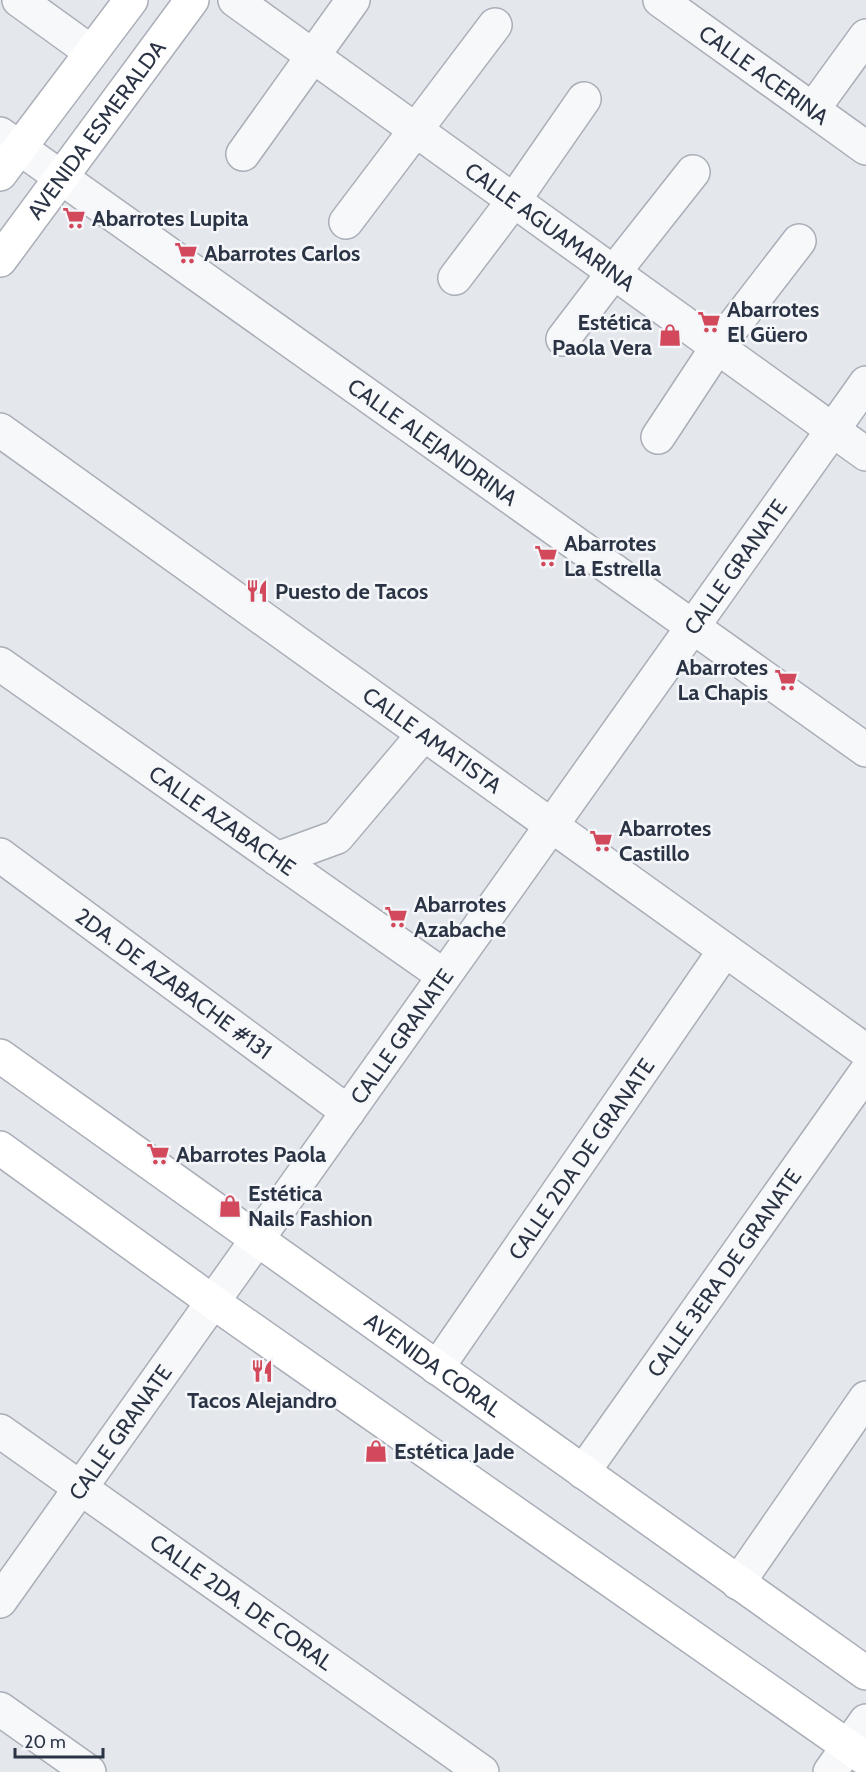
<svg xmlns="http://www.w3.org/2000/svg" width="866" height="1772" font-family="Cabin,sans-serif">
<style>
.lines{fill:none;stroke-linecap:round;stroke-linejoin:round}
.street-casing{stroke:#a9aeb7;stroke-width:36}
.secondary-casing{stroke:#a9aeb7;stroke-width:36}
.street{stroke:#f7f8fa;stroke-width:33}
.secondary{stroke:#fff;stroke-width:33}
.labels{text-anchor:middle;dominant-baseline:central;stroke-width:5;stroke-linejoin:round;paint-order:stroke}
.street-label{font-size:22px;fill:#2b3445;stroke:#f4f6f9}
.poi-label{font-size:22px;font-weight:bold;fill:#2b3445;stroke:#f4f6f9;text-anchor:start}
</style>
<rect width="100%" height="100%" fill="#e4e7ec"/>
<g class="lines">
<g class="street-casing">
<g id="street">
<path d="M 19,0 L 91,52"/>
<path id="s1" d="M 235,0 L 866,454"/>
<path id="s2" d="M 660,0 L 866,148"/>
<path d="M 813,109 L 866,36"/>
<path id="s3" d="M 0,134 L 866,750"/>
<path d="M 243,154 L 353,0"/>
<path d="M 346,222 L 495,25"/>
<path d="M 455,278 L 514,200 L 584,99"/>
<path d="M 563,339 L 614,272 L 693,172"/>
<path id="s4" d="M 0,430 L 866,1051"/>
<path d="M 658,437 L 718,346 L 799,241"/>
<path id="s5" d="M 0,664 L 444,976"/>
<path id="s6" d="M 0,855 L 348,1112"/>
<path d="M 277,859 L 337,837 L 424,734"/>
<path id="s7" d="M 437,1368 L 725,950"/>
<path id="s8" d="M 0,1431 L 482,1772"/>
<path id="s9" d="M 583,1472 L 866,1072"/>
<path d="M 738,1583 L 866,1398"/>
<path id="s10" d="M 0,1601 L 866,383"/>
<path d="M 0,1709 L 89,1772"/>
<path d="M 830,1772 L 866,1721"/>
</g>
</g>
<g class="secondary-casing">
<g id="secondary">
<path d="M 0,174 L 131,0"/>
<path id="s11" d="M 0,260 L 192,0"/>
<path id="s12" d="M 0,1056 L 866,1673"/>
<path d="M 0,1148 L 213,1302 L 866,1759"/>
</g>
</g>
<use href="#street" class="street"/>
<use href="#secondary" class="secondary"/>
</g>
<defs>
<g id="supermarket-bare" transform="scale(1.8)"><path d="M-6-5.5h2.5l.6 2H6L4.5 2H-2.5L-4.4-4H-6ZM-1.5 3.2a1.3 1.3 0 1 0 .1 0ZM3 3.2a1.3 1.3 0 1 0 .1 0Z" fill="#d1495b" stroke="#f4f6f9" stroke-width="2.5" paint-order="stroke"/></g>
<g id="shop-bare" transform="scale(1.8)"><path d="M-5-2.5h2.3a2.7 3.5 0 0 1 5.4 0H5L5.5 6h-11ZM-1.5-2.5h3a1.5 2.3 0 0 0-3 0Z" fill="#d1495b" stroke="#f4f6f9" stroke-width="2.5" paint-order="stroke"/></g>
<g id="restaurant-bare" transform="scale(1.8)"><path d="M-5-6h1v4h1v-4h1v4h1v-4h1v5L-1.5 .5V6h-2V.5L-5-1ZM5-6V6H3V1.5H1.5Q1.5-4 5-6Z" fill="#d1495b" stroke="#f4f6f9" stroke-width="2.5" paint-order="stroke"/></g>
</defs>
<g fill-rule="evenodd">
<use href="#supermarket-bare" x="74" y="218"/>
<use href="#supermarket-bare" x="186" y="253"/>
<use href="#supermarket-bare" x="709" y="322"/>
<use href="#shop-bare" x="670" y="335"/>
<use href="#supermarket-bare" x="546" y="556"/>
<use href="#restaurant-bare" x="257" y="591"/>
<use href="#supermarket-bare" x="786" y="680"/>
<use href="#supermarket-bare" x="601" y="841"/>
<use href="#supermarket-bare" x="396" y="917"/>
<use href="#supermarket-bare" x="158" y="1154"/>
<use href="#shop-bare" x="230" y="1206"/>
<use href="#restaurant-bare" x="262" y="1371"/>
<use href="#shop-bare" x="376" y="1451"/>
</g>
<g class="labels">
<g class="street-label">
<text stroke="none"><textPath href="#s2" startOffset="128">CALLE ACERINA</textPath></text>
<text stroke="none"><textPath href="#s11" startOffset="162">AVENIDA ESMERALDA</textPath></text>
<text stroke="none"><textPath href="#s1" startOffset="388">CALLE AGUAMARINA</textPath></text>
<text stroke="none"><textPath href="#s3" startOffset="531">CALLE ALEJANDRINA</textPath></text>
<text stroke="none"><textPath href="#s10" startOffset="1269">CALLE GRANATE</textPath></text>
<text stroke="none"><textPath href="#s4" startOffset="532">CALLE AMATISTA</textPath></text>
<text stroke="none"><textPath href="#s5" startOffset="272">CALLE AZABACHE</textPath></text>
<text stroke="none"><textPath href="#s6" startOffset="216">2DA. DE AZABACHE #131</textPath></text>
<text stroke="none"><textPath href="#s10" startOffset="693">CALLE GRANATE</textPath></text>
<text stroke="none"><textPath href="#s7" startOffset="254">CALLE 2DA DE GRANATE</textPath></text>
<text stroke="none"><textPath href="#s9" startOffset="244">CALLE 3ERA DE GRANATE</textPath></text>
<text stroke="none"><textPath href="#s12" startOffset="532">AVENIDA CORAL</textPath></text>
<text stroke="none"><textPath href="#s10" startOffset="207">CALLE GRANATE</textPath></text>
<text stroke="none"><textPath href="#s8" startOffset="296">CALLE 2DA. DE CORAL</textPath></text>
</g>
<g class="poi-label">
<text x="92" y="218">Abarrotes Lupita</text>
<text x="204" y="253">Abarrotes Carlos</text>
<text x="727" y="309">Abarrotes<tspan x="727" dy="25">El Güero</tspan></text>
<text x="652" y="322" text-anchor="end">Estética<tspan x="652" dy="25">Paola Vera</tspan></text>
<text x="564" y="543">Abarrotes<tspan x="564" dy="25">La Estrella</tspan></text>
<text x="275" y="591">Puesto de Tacos</text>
<text x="768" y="667" text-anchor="end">Abarrotes<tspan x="768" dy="25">La Chapis</tspan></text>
<text x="619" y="828">Abarrotes<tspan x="619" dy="25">Castillo</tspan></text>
<text x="414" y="904">Abarrotes<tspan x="414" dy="25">Azabache</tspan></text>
<text x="176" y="1154">Abarrotes Paola</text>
<text x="248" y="1193">Estética<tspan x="248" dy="25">Nails Fashion</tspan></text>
<text x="262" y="1400" text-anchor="middle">Tacos Alejandro</text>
<text x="394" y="1451">Estética Jade</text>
</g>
</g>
<path d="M15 1748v9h88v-9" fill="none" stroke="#2b3445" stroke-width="3"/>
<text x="24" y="1748" font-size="18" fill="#2b3445" stroke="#f4f6f9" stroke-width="4.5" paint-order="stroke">20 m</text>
</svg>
